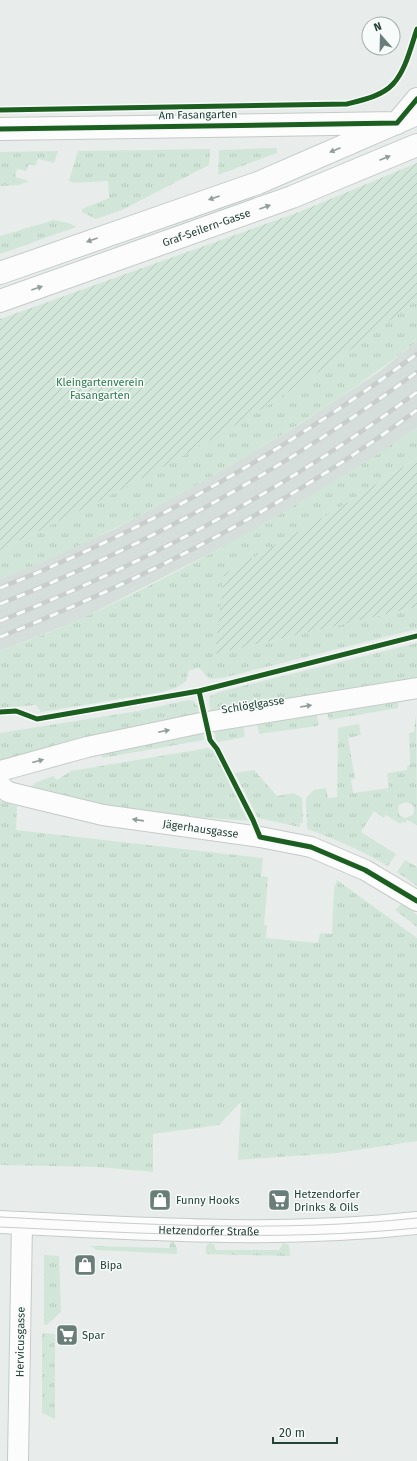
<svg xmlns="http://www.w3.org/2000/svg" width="417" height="1461" font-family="'Fira Sans',sans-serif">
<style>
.built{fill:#d6dedb}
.grass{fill:url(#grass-tufts);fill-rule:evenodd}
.garden{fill:url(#garden-furrows)}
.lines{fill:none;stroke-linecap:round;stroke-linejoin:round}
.minor-casing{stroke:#c5cac8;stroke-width:22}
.tertiary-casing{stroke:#c5cac8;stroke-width:24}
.secondary-casing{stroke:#c3cbc8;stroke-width:24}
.minor{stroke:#fcfcfc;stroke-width:20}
.tertiary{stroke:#fcfcfc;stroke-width:22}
.secondary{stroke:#fcfcfc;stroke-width:22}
.tram{stroke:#c9cdcc;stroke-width:1}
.rail-casing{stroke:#c9cdcc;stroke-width:4.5}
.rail{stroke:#f7fbf9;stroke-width:3;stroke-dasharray:9;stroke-linecap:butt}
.cycleway-casing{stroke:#f7fbf9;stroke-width:8}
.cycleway{stroke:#1b5e20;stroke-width:5}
.oneway{fill:#909f9b}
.labels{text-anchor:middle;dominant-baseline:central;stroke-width:3;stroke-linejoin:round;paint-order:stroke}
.street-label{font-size:11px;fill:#24423a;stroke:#f7fbf9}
.park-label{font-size:11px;fill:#2d7a4b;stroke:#f7fbf9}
.poi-label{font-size:11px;fill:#24423a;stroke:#f7fbf9;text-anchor:start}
</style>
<defs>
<pattern id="grass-tufts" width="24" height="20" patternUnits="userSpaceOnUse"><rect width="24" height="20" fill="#d1e6d8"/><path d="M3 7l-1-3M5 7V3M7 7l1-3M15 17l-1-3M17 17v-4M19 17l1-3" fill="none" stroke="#b3c6ba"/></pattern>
<pattern id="garden-furrows" width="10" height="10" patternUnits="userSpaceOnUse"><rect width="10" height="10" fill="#d1e6d8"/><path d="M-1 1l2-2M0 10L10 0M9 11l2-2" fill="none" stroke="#b3c6ba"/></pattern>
</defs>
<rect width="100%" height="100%" fill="#e8edeb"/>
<path class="built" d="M 417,341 L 417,428 L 354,471 L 277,518 L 221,548 L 75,622 L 0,651 L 0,579 L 115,529 L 212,476 L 300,424 L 380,371 Z"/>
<path class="grass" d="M 277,148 L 277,153 L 218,175 L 219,150 Z
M 210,149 L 209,165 L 122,210 L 96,219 L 82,212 L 82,209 L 109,198 L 108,181 L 73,183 L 69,180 L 78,151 Z
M 58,151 L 54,163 L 38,159 L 35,166 L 29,164 L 26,171 L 17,169 L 15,177 L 29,181 L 19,185 L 0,186 L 0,152 Z
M 54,220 L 69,223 L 76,227 L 0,254 L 0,236 Z
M 417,299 L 417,341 C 363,384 306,421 246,456 C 167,503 86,546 0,579 L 0,550 C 146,480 290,401 417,299 Z
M 417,428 L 417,458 L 326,516 L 215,654 L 417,607 L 417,629 L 222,678 L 210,679 L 199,668 L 189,670 L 186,681 L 178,687 L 162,692 L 41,712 L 36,705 L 0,708 L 0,651 C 25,641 51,633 76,621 C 196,566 308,501 417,428 Z
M 417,643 L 417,680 L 211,714 L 209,702 L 210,696 L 219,692 Z
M 399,699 L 398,708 L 329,720 L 326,711 Z
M 188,700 L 194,701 L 198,707 L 200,716 L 0,763 L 0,733 L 138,711 Z
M 316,712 L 319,724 L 317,726 L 259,734 L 257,723 Z
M 416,715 L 417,825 L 407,820 L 405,823 L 402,822 L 400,824 L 386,815 L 384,818 L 374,811 L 361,832 L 396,854 L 388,866 C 362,851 336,839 307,829 L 306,798 L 314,790 L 326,788 L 328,798 L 337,797 L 338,728 L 359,724 L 361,735 L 348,738 L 355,779 L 351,779 L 353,793 L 389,788 L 387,773 L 407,770 L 407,766 L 410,765 L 409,733 L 414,732 ZM 406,802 L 413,805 L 414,809 L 413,815 L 405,818 L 400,816 L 398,810 L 399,805 Z
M 243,724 L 245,737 L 218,742 L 216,740 L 214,729 Z
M 203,731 L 204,740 L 102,758 L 100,752 Z
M 208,748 L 213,750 L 248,821 L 121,811 L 28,790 L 35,783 L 53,776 L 57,780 L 71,771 Z
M 254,770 L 277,796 L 294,793 L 302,798 L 303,823 L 300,823 L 300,827 L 258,818 L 235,773 Z
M 0,801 L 17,806 L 16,830 L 263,858 L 261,876 L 268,877 L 264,925 L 267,926 L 266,938 L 318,943 L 320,933 L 332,934 L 334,889 L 337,880 L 417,938 L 417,1141 L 337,1153 L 238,1160 L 241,1102 L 219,1125 L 153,1134 L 153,1172 L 98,1167 L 0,1165 Z
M 405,860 L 417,867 L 417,886 L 397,872 Z
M 402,903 L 417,915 L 417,927 L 395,910 Z
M 171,1241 L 173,1241 L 177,1248 L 177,1254 L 97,1250 L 90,1246 L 169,1248 Z
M 209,1243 L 214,1244 L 216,1250 L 279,1250 L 283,1243 L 289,1245 L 290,1256 L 206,1254 L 206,1246 Z
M 44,1255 L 59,1256 L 61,1312 L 48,1324 L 44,1325 Z
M 42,1333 L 55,1334 L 55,1419 L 42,1413 Z"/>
<path class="garden" d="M 417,163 L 417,299 C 291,401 146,480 0,550 L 0,319 L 299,212 Z
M 417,458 L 417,607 L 215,654 L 224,574 L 326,516 Z"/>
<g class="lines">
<g class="minor-casing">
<g id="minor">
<path d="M 0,771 L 87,747 L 201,723 L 417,688"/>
<path id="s1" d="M 0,785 L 8,792 L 103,815 L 260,837 L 311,847 L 365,870 L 417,901"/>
<path id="s2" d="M 18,1461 L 22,1223"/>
</g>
</g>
<g class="tertiary-casing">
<path id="tertiary" d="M 0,129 L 397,123 L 417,99"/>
</g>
<g class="secondary-casing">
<g id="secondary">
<path d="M 0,273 L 258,183 L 417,114"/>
<path id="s3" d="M 0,301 L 292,197 L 417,145"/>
<path id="s4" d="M 0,1222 C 139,1229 279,1238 417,1223"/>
</g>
</g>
<use href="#minor" class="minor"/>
<use href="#tertiary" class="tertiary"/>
<use href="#secondary" class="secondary"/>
<path class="tram" d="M 0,1217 C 139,1224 278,1233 417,1218
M 0,1227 C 139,1233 278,1242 417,1228"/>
<g class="rail-casing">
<path id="rail" d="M 0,588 C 149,529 288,449 417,354
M 0,604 C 148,545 288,467 417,372
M 0,621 C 148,562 290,487 417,392
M 0,637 C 147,578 289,505 417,410"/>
</g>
<use href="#rail" class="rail"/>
<g class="cycleway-casing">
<path id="cycleway" d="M 0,110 L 347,104 C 363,100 382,96 393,84 C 406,70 411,46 417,29
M 0,129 L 397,123 L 417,99
M 199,691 L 210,740 L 217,749 L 253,820 L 260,837 L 311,847 L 365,870 L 417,901
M 0,712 L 16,711 L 37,719 L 199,691 L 417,636"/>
</g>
<use href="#cycleway" class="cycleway"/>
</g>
<defs><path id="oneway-solid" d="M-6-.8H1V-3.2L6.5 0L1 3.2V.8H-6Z"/></defs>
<g class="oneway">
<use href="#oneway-solid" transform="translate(335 150) rotate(157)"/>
<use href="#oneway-solid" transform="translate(385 158) rotate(-23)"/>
<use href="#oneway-solid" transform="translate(214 198) rotate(161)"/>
<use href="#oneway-solid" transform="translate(265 207) rotate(-20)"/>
<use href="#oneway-solid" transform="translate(92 240) rotate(160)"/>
<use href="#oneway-solid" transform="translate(37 288) rotate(-19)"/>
<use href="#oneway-solid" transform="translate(306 706) rotate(-9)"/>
<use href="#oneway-solid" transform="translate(164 731) rotate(-12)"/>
<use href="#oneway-solid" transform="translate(38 761) rotate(-15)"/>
<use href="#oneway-solid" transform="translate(138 820) rotate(-172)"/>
</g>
<defs>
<g id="shop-square" transform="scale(1.15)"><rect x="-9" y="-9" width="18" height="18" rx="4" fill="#697e78" stroke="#f7fbf9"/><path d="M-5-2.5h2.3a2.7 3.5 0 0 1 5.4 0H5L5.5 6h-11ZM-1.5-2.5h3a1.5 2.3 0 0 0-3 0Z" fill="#fff"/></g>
<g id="supermarket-square" transform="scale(1.15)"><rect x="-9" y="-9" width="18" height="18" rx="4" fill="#697e78" stroke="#f7fbf9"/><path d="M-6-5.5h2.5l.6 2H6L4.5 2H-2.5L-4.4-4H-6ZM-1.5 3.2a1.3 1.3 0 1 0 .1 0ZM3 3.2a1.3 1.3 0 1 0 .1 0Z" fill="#fff"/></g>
</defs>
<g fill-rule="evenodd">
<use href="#shop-square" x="160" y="1200"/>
<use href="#supermarket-square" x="279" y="1200"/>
<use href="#shop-square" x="85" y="1265"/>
<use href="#supermarket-square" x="67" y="1335"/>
</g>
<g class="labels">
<g class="street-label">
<text transform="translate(198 115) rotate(-1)">Am Fasangarten</text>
<text stroke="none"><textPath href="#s3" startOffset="219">Graf-Seilern-Gasse</textPath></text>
<text transform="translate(253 705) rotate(-9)">Schlöglgasse</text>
<text stroke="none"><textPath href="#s1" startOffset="207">Jägerhausgasse</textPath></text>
<text stroke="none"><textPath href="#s4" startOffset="209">Hetzendorfer Straße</textPath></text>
<text stroke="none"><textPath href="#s2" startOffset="119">Hervicusgasse</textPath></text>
</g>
<g class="park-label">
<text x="100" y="382">Kleingartenverein<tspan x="100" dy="13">Fasangarten</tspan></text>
</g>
<g class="poi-label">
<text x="294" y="1194">Hetzendorfer<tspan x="294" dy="13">Drinks &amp; Oils</tspan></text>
<text x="176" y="1200">Funny Hooks</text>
<text x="100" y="1265">Bipa</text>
<text x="82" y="1335">Spar</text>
</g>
</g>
<g transform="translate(381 36) rotate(340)"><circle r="19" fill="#f7fbf9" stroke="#a3b1ad"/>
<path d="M0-3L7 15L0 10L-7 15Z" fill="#697e78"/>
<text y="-6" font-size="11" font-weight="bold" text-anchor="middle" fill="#24423a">N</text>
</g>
<path d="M273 1437v6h64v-6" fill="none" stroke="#24423a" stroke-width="2"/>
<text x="279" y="1437" font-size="12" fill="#24423a" stroke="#f7fbf9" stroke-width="3" paint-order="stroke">20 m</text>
</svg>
